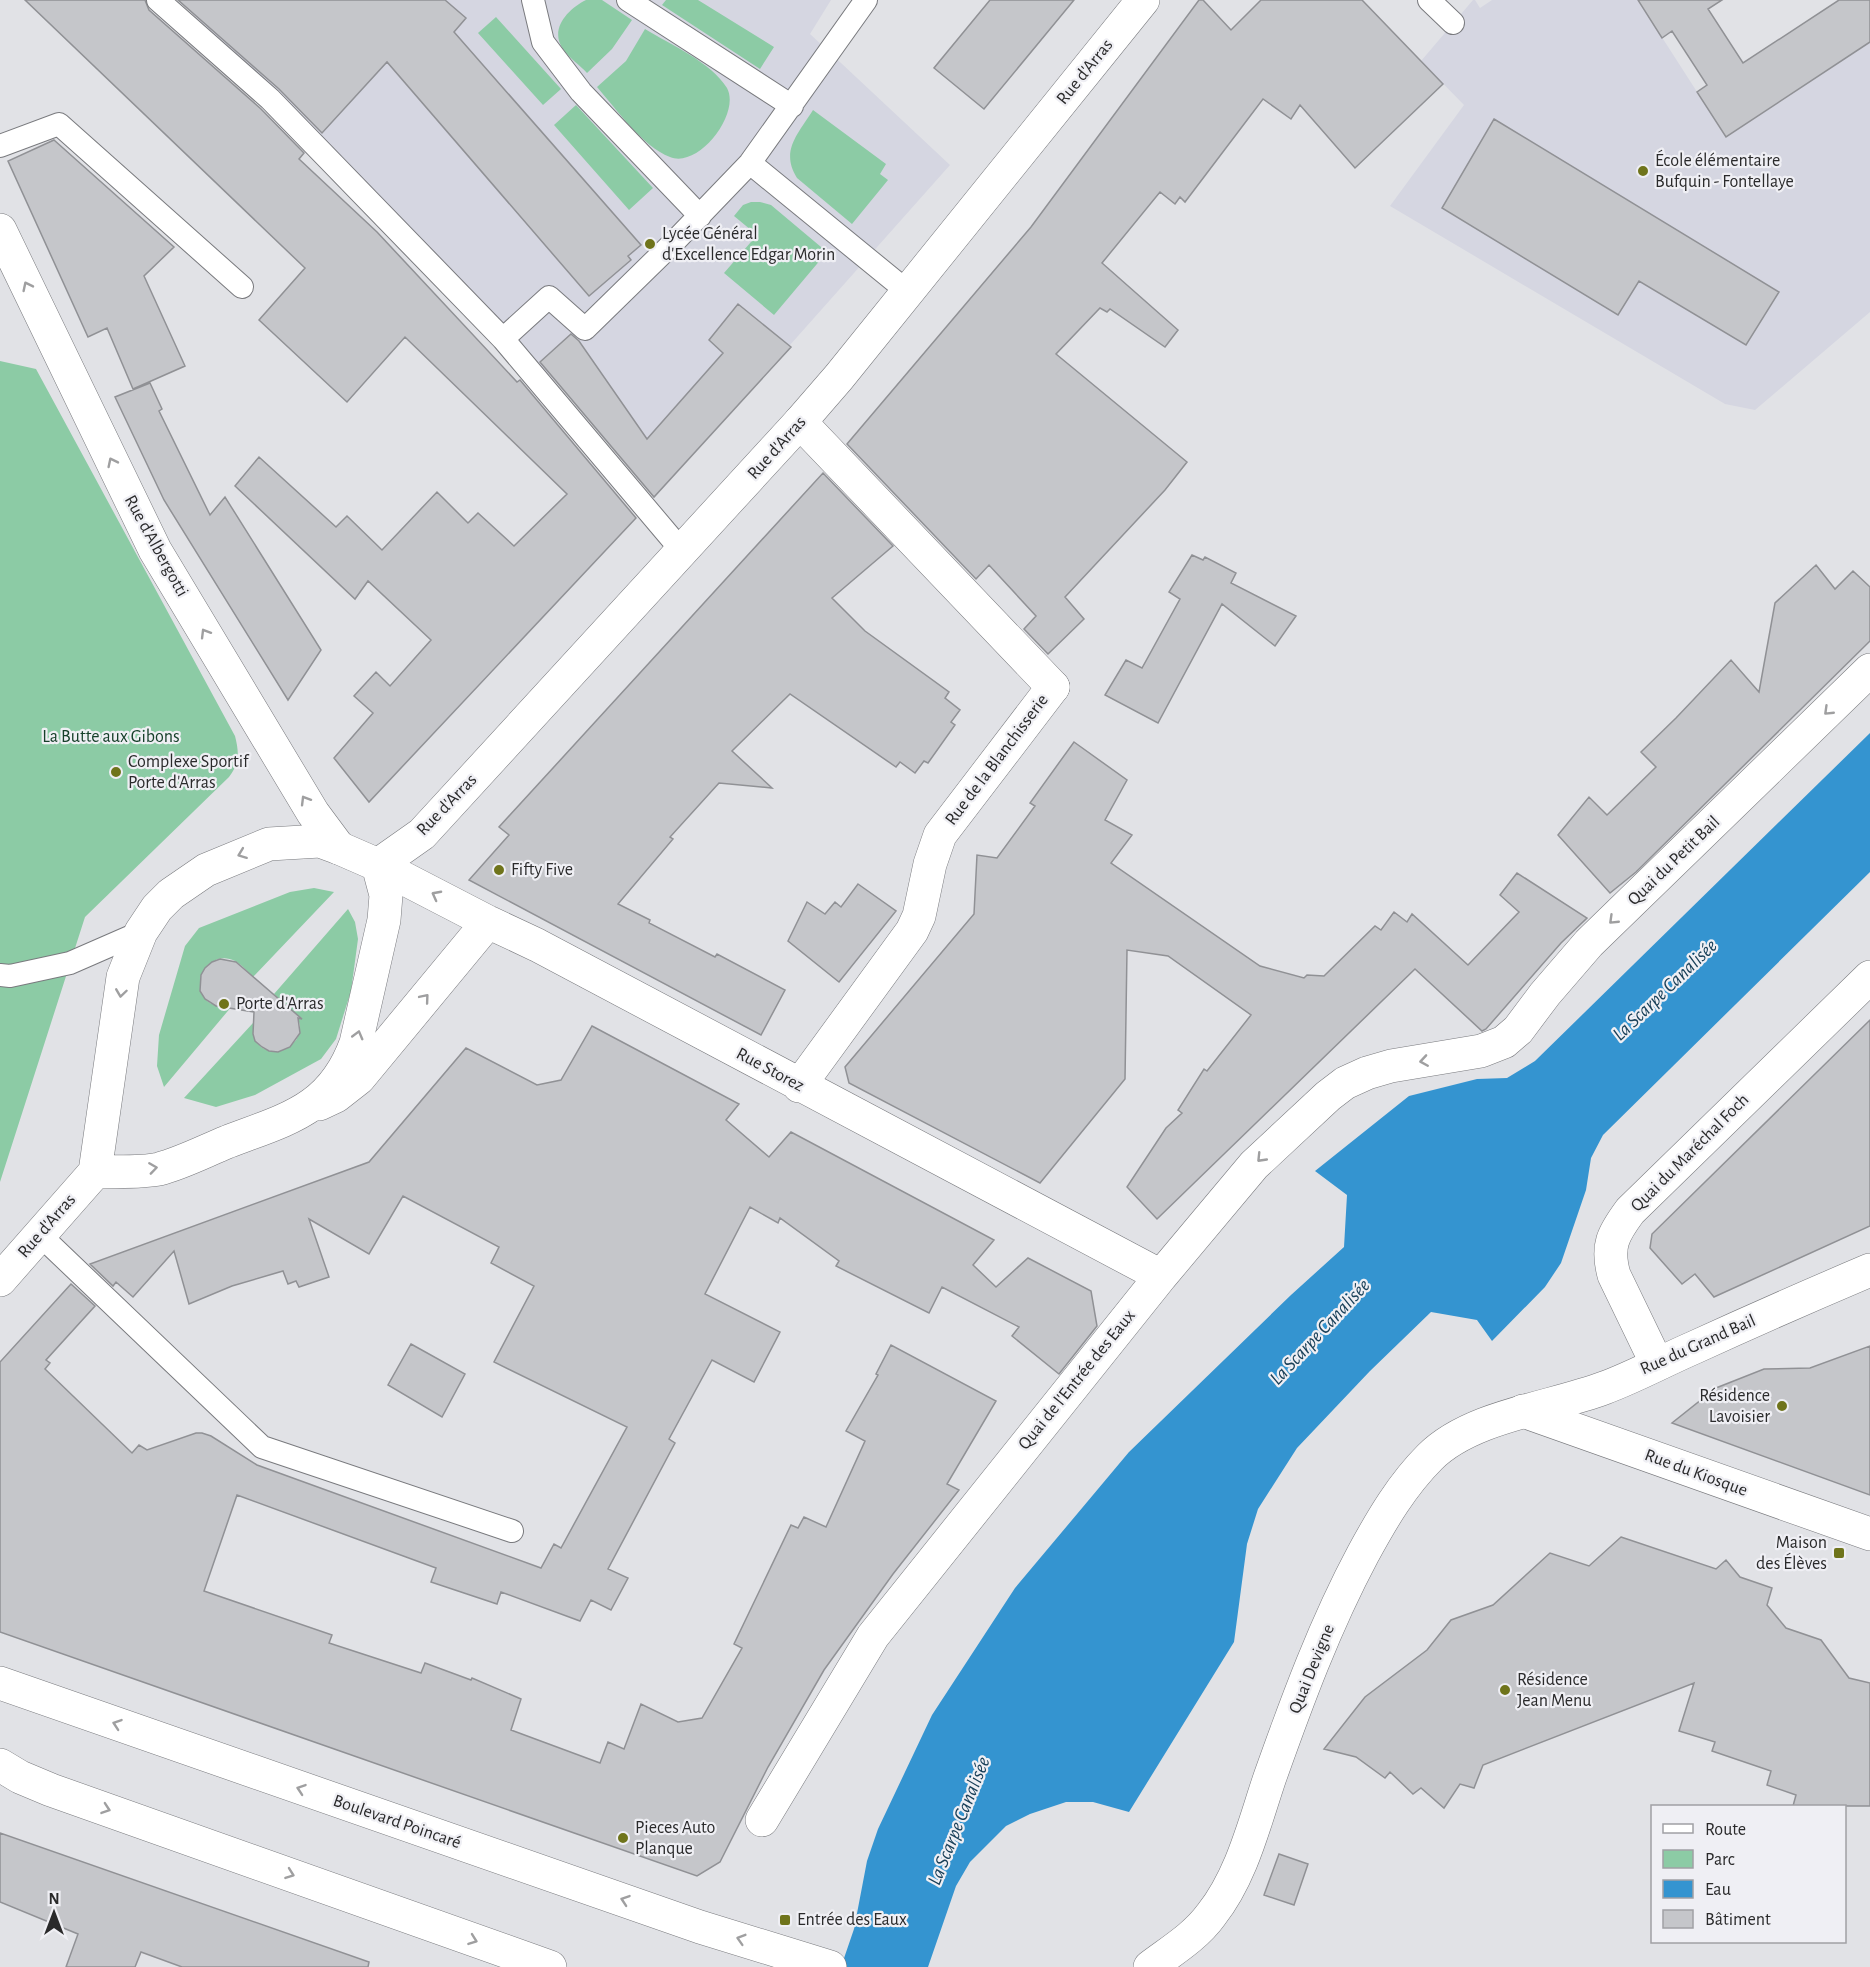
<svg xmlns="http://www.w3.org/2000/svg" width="1870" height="1967" font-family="'Alegreya Sans',sans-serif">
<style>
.built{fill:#d5d6e1}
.green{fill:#8ccba5}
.water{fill:#3494d0}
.building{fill:#c5c6ca;stroke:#909195;stroke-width:1.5}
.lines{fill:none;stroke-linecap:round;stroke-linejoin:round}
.service-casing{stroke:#797a7e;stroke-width:24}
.pedestrian-casing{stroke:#797a7e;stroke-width:34}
.minor-casing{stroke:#797a7e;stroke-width:34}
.tertiary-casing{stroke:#797a7e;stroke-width:34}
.secondary-casing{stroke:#797a7e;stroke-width:34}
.service{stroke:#fff;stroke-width:22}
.pedestrian{stroke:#fff;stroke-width:33}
.minor{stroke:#fff;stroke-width:33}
.tertiary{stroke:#fff;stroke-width:33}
.secondary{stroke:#fff;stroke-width:33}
.oneway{stroke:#9f9fa0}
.poi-dot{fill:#6f741b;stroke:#efeff4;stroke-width:2}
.labels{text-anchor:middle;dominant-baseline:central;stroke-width:4.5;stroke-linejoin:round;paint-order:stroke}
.street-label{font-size:18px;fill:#2a2a2b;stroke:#efeff4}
.poi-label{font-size:18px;fill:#2a2a2b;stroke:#efeff4;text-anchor:start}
.park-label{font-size:18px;fill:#16402a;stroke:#efeff4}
.water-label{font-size:20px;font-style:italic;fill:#194059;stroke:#efeff4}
</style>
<rect width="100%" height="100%" fill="#e1e2e6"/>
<path class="built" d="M 179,0 L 831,0 L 810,34 L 950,165 L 662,489 Z
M 1473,0 L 1475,0 L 1480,8 L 1492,0 L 1638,0 L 1726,137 L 1870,42 L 1870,312 L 1755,410 L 1725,404 L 1390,206 L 1464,105 L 1421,61 Z"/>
<path class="green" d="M 586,0 L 602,0 L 632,20 L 612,49 L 587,73 C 580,65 569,58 563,49 C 549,29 568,9 586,0 Z
M 666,0 L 698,0 L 774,47 L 760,69 L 662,5 Z
M 496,17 L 561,89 L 543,105 L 478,33 Z
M 645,29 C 671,45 711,62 727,88 C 741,114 698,169 670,157 C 642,146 617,110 597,87 L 626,61 Z
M 576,105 L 653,188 L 629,210 L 554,125 Z
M 813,110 L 886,164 L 880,174 L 888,180 L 852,224 L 797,178 C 780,151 798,134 813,110 Z
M 751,202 L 760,202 L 771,205 L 827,252 L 774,315 L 724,273 L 757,235 L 734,216 L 743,205 Z
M 0,361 L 36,369 L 235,736 C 239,752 240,763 229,777 L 85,917 L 0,1182 Z
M 314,888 L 334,892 L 253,977 C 248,972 242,965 235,961 C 204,946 184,999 218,1006 C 222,1007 228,1006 232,1006 L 164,1087 L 157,1066 L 159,1035 L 185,946 L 199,928 L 290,892 Z
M 348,909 L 355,922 L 358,939 L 351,991 L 336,1039 L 321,1059 L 255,1095 L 216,1107 L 184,1098 L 253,1023 C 251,1072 314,1049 297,1017 C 293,1008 281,1001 274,994 Z"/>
<path class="water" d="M 1870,733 L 1870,872 L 1603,1135 L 1591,1158 L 1586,1190 L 1561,1263 L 1545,1287 L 1492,1341 L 1477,1320 L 1431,1312 L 1370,1371 L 1297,1448 L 1258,1509 L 1247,1544 L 1234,1642 L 1129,1812 L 1093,1802 L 1066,1802 L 1030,1814 L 1006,1826 L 970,1862 L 956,1886 L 928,1967 L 841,1967 L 854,1929 L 867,1861 L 878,1829 L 932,1715 L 1015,1588 L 1129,1452 L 1291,1295 L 1344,1247 L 1347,1195 L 1315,1171 L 1409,1096 L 1477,1079 L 1507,1078 L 1535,1061 Z"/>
<path class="building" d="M 25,0 L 145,0 L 149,10 L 261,109 L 304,153 L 299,159 L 377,232 L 517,382 L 520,380 L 636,518 L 369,802 L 334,758 L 373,713 L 354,696 L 376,672 L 390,686 L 431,640 L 368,581 L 355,599 L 235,486 L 259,457 L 336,527 L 347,516 L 382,550 L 437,492 L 468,523 L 478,513 L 514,546 L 567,494 L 405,337 L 347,402 L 259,320 L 305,268 Z
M 178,0 L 445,0 L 466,18 L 454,32 L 641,245 L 628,256 L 631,260 L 589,296 L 387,62 L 322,133 L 279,89 Z
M 990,0 L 1074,0 L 984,109 L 934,68 Z
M 1199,0 L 1203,0 L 1231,30 L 1261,0 L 1362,0 L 1443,84 L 1355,168 L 1300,105 L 1291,119 L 1263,99 L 1185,202 L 1180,197 L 1175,204 L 1160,192 L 1102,263 L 1178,330 L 1165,347 L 1110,309 L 1107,312 L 1100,308 L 1056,354 L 1187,462 L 1165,490 L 1065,597 L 1084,619 L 1048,654 L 1024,629 L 1036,616 L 989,565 L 976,579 L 847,444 L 1031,227 Z
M 1638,0 L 1722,0 L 1708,9 L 1743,63 L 1839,0 L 1870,0 L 1870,42 L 1726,137 L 1697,92 L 1707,85 L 1672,31 L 1662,38 Z
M 1494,119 L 1779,292 L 1746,345 L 1639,281 L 1618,315 L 1442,208 Z
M 54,140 L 174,247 L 144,276 L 185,366 L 133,389 L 107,328 L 88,337 L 8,161 Z
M 738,304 L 791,347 L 654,497 L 540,362 L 571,334 L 579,341 L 647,439 L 723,353 L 709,340 Z
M 150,383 L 162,409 L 159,411 L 210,515 L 225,497 L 321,650 L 288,700 L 164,500 L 115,397 Z
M 823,473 L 893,546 L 832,598 L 865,631 L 949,692 L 945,698 L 960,710 L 951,722 L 955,725 L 928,763 L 924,761 L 915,773 L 900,762 L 896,767 L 790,694 L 732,751 L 772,788 L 719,783 L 670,837 L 673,839 L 618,904 L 650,920 L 649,923 L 715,957 L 717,954 L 785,990 L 761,1035 L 469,880 L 509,835 L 499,827 Z
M 1192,555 L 1203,560 L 1205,557 L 1236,573 L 1231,583 L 1296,616 L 1275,646 L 1222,604 L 1158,723 L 1105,695 L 1126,660 L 1142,668 L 1180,599 L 1169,592 Z
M 1816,565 L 1835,589 L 1853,571 L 1870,587 L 1870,641 L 1636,872 L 1610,893 L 1558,835 L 1589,797 L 1607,815 L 1656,767 L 1641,752 L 1676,718 L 1731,660 L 1759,692 L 1775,603 Z
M 1074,742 L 1127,780 L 1105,820 L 1132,835 L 1111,863 L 1260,966 L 1304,978 L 1307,975 L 1324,976 L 1375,926 L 1381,930 L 1394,912 L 1407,922 L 1412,914 L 1468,965 L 1519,912 L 1500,895 L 1517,873 L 1587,918 L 1561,943 L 1486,1029 L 1482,1031 L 1415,969 L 1157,1219 L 1127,1187 L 1166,1128 L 1182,1113 L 1178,1110 L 1204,1069 L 1207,1071 L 1251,1015 L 1168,956 L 1127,950 L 1125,1079 L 1040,1183 L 849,1083 L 845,1067 L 974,914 L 977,855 L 997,858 L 1035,806 L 1030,803 Z
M 858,884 L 896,911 L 839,982 L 788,941 L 807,902 L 825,914 L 835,902 L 841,907 Z
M 220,959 L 236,962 L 302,1019 L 298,1018 L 300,1033 L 290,1047 L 278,1052 L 269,1051 L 262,1047 L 255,1041 L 253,1034 L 254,1012 L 216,1006 L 205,999 L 200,991 L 201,975 L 205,968 L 212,962 Z
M 1870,1020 L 1870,1226 L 1714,1297 L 1695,1274 L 1682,1284 L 1650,1248 L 1652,1234 Z
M 592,1026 L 739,1104 L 726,1120 L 769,1157 L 791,1132 L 994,1240 L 973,1265 L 996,1287 L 1028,1258 L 1091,1291 L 1097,1326 L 1059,1374 L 1012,1336 L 1019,1327 L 942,1287 L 929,1313 L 836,1266 L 839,1261 L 780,1218 L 778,1223 L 750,1207 L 705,1294 L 780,1332 L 754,1382 L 712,1360 L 669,1439 L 675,1443 L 608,1569 L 628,1578 L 611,1610 L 591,1600 L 580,1621 L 501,1592 L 497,1604 L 431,1582 L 436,1568 L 237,1495 L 204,1591 L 332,1635 L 329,1643 L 421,1673 L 425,1663 L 471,1680 L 472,1678 L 521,1699 L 511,1730 L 600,1763 L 608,1742 L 624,1749 L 641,1704 L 678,1722 L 702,1718 L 742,1648 L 734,1644 L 791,1525 L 798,1528 L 804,1517 L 826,1527 L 865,1441 L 846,1431 L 878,1375 L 876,1374 L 891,1345 L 996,1401 L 947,1484 L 959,1490 L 893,1574 L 824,1670 L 768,1767 L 720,1862 L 697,1876 L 0,1632 L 0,1362 L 71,1284 L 95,1306 L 46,1360 L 50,1363 L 45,1369 L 132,1453 L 139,1445 L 147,1450 L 196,1433 L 202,1433 L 211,1436 L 257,1465 L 541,1568 L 554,1544 L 561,1548 L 627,1427 L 494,1362 L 534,1286 L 491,1263 L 499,1247 L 403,1196 L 369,1254 L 309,1219 L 329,1277 L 299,1287 L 296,1281 L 288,1284 L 283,1271 L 232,1286 L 189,1304 L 174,1251 L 133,1297 L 116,1282 L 113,1286 L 90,1264 L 369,1162 L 466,1048 L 537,1085 L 561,1080 Z
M 411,1344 L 465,1374 L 442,1417 L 388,1385 Z
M 1870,1346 L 1870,1495 L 1672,1423 L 1716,1388 L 1764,1369 L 1810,1368 Z
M 1621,1537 L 1716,1569 L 1726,1560 L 1740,1577 L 1772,1588 L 1767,1605 L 1786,1628 L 1821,1640 L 1849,1678 L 1870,1683 L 1870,1806 L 1793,1806 L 1796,1795 L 1767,1785 L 1771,1771 L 1712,1751 L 1715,1742 L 1679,1731 L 1694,1683 L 1483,1765 L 1474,1788 L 1460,1784 L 1444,1808 L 1421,1788 L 1413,1794 L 1390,1772 L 1385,1778 L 1356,1757 L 1324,1749 L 1365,1697 L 1427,1650 L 1451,1620 L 1493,1605 L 1550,1553 L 1589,1566 Z
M 0,1833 L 369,1962 L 368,1967 L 182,1967 L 141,1952 L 135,1967 L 66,1967 L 78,1934 L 0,1902 Z
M 1279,1854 L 1308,1864 L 1294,1905 L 1264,1895 Z"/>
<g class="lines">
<g class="service-casing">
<path id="service" d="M 158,0 L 270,99 L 503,339 L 682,551
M 533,0 L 543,42 L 581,92 L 700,216
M 628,0 L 792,106
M 1429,0 L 1453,23
M 0,146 L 59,124 L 242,287
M 750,163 L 908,292
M 503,339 L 549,297 L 585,329 L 675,241 L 750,163 L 866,0
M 0,975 L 10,976 L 70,963 L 141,932
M 40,1235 L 262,1447 L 512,1531"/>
</g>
<g class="pedestrian-casing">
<path id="pedestrian" d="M 800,422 L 1053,687"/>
</g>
<g class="minor-casing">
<path id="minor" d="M 0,230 L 155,550 L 313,813 L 339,848
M 378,865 L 488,922 L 537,945 L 1161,1276
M 799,1086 L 912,931 L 919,916 L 930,864 L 940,835 L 1053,687
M 319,1104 L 336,1096 L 359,1078 L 488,922
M 1657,1364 L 1614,1275 C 1606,1246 1613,1234 1630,1211 L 1870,977
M 1523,1411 L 1870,1534
M 762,1820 L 873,1636 L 1161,1276 L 1254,1165 L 1328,1096 L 1345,1083 L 1367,1073 L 1391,1066 L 1481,1051 L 1504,1042 L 1518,1030 L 1545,994 L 1589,943 L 1870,670"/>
</g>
<g class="tertiary-casing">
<path id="tertiary" d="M 378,865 L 422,834 L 800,422 L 839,377 L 1143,0
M 0,1280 L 95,1172 L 123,977 L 141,932 L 157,908 L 171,894 L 206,870 L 269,844 L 320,841 L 339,848 L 378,865 L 386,895 L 384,920 L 356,1043 C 332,1110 287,1119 227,1142 C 205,1151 182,1163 159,1169 C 141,1173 114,1171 95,1172
M 1150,1967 C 1171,1951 1195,1937 1211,1915 C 1242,1876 1254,1824 1270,1777 C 1297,1701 1325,1625 1363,1554 C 1382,1519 1402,1485 1430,1457 C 1471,1416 1551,1408 1604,1388 C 1634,1377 1663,1361 1693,1348 C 1752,1321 1811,1295 1870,1270"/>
</g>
<g class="secondary-casing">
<path id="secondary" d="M 0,1683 L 700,1927 L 830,1967
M 0,1765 L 20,1777 L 51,1790 L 550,1967"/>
</g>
<use href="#service" class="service"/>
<use href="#pedestrian" class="pedestrian"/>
<use href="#minor" class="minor"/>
<use href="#tertiary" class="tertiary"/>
<use href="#secondary" class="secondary"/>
</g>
<defs><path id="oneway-chevron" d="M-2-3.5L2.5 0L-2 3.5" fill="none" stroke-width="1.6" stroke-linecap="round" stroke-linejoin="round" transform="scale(1.5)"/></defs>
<g class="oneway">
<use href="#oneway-chevron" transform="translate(27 286) rotate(-116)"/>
<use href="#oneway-chevron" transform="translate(112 462) rotate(-116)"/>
<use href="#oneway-chevron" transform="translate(205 633) rotate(-121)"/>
<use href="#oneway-chevron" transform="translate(1828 711) rotate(136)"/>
<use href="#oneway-chevron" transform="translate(305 800) rotate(-121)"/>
<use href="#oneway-chevron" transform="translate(242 854) rotate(159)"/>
<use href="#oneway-chevron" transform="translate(436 895) rotate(-152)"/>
<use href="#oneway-chevron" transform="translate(1613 920) rotate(136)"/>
<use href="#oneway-chevron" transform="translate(121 993) rotate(98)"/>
<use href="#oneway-chevron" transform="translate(425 998) rotate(-50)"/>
<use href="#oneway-chevron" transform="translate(358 1035) rotate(-75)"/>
<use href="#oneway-chevron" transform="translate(1424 1061) rotate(171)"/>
<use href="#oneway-chevron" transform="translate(1261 1158) rotate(134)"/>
<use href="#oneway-chevron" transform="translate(153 1168) rotate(-8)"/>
<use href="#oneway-chevron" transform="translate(117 1724) rotate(-161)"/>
<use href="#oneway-chevron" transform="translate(301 1789) rotate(-161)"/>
<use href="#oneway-chevron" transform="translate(106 1809) rotate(19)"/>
<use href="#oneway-chevron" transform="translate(290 1874) rotate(20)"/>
<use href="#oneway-chevron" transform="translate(625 1900) rotate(-161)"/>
<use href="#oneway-chevron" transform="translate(741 1939) rotate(-163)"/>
<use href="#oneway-chevron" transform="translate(473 1940) rotate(20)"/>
</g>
<g class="poi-dot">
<circle cx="1643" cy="171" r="6"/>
<circle cx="650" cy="244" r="6"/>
<circle cx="116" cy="772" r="6"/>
<circle cx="499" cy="870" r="6"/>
<circle cx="224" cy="1004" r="6"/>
<circle cx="1782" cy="1406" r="6"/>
<rect x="1833" y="1547" width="12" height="12" rx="3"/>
<circle cx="1505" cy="1690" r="6"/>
<circle cx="623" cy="1838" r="6"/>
<rect x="779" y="1914" width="12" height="12" rx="3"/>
</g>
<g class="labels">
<g class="street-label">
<text transform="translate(1085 72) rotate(-51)">Rue d'Arras</text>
<text transform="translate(777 448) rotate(-48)">Rue d'Arras</text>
<text transform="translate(156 546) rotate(61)">Rue d'Albergotti</text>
<text transform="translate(997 760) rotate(-53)">Rue de la Blanchisserie</text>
<text transform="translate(447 805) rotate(-46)">Rue d'Arras</text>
<text transform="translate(1674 861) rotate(-44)">Quai du Petit Bail</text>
<text transform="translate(770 1070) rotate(28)">Rue Storez</text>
<text transform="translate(1690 1153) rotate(-45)">Quai du Maréchal Foch</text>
<text transform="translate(47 1226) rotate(-49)">Rue d'Arras</text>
<text transform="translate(1698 1345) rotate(-24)">Rue du Grand Bail</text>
<text transform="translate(1077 1380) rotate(-51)">Quai de l'Entrée des Eaux</text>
<text transform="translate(1696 1473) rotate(20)">Rue du Kiosque</text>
<text transform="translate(1312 1669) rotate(-68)">Quai Devigne</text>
<text transform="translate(397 1822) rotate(19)">Boulevard Poincaré</text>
</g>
<g class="poi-label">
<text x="1655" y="161">École élémentaire<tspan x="1655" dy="21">Bufquin - Fontellaye</tspan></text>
<text x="662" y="234">Lycée Général<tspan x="662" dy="21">d'Excellence Edgar Morin</tspan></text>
<text x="128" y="762">Complexe Sportif<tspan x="128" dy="21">Porte d'Arras</tspan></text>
<text x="511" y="870">Fifty Five</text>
<text x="236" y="1004">Porte d'Arras</text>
<text x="1770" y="1396" text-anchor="end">Résidence<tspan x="1770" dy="21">Lavoisier</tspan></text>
<text x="1827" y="1543" text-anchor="end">Maison<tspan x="1827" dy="21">des Élèves</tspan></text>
<text x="1517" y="1680">Résidence<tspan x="1517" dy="21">Jean Menu</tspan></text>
<text x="635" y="1828">Pieces Auto<tspan x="635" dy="21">Planque</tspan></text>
<text x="797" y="1920">Entrée des Eaux</text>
</g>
<g class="park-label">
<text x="111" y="737">La Butte aux Gibons</text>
</g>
<g class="water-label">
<text transform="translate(1665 990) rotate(-44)">La Scarpe Canalisée</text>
<text transform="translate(1320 1332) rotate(-47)">La Scarpe Canalisée</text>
<text transform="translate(959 1821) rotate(-68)">La Scarpe Canalisée</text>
</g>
</g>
<rect x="1651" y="1805" width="195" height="138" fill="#efeff4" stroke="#a0a0a4" stroke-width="1.5"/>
<rect x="1663" y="1824" width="30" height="9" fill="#ffffff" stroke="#a0a0a4" stroke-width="1.5"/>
<text x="1705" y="1835" font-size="18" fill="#2a2a2b">Route</text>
<rect x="1663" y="1850" width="30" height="18" fill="#8ccba5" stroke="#a0a0a4" stroke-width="1.5"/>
<text x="1705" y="1865" font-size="18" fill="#2a2a2b">Parc</text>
<rect x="1663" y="1880" width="30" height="18" fill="#3494d0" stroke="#a0a0a4" stroke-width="1.5"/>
<text x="1705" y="1895" font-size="18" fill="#2a2a2b">Eau</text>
<rect x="1663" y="1910" width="30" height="18" fill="#c5c6ca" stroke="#a0a0a4" stroke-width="1.5"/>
<text x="1705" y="1925" font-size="18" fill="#2a2a2b">Bâtiment</text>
<g transform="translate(54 1913)" stroke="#efeff4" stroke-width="4.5" paint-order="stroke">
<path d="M0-4.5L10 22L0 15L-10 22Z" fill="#2a2a2b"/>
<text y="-9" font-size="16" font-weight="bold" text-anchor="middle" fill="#2a2a2b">N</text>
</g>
</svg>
